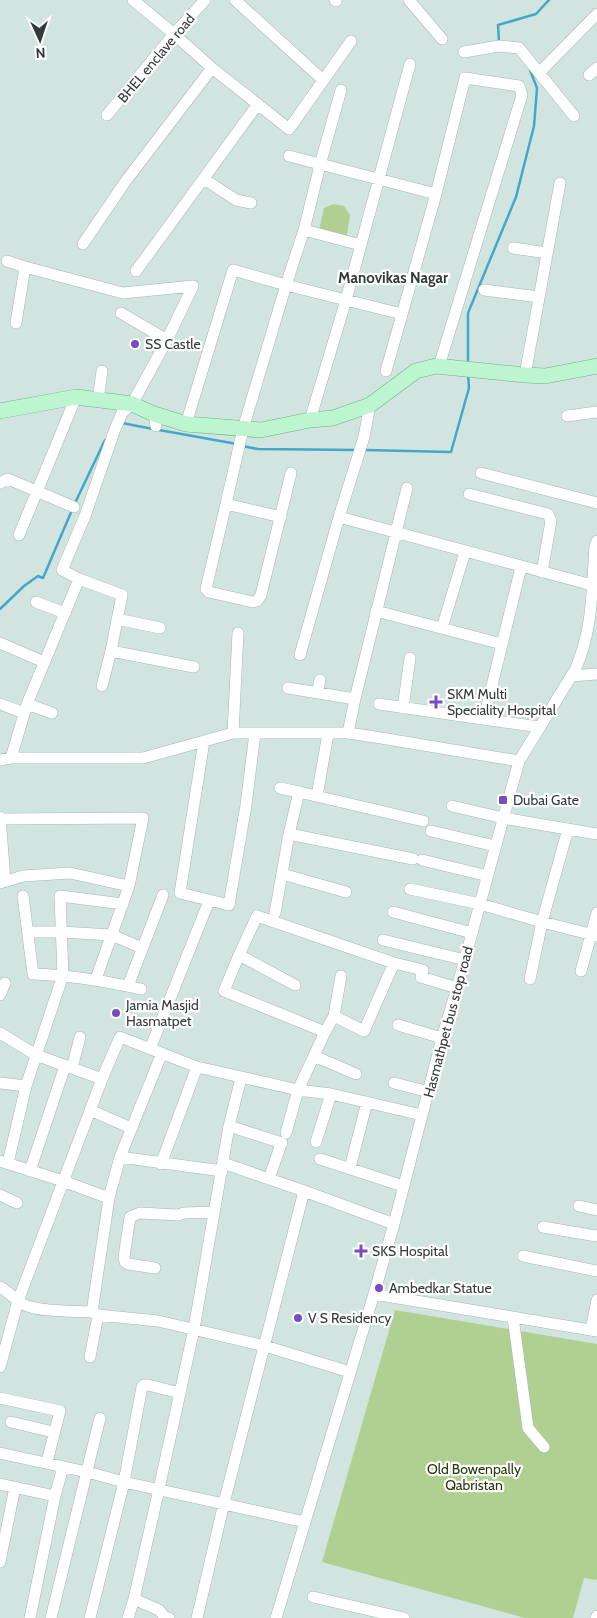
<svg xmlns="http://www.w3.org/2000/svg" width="597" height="1618" font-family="Cabin,sans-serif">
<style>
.green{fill:#afd091}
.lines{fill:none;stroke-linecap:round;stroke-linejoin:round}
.stream{stroke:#44a7ca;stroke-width:2.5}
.minor-casing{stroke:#a4b7b2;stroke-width:12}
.major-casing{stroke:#70b087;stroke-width:16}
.minor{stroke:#fff;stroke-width:11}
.major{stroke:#bdf5d0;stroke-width:15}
.poi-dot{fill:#764dc5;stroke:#fff;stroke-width:2}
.labels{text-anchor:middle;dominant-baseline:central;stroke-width:4.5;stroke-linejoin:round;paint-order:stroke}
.street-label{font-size:14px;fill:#343c3a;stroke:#fff}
.poi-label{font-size:14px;fill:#343c3a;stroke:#fff;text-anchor:start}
.park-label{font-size:14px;fill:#243a06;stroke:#fff}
.neighbourhood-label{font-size:15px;font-weight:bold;fill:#343c3a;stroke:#fff}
</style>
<rect width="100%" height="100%" fill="#d1e4df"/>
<path class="green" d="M 334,204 L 344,206 L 350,215 L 347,234 L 344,237 L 319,230 L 324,208 Z
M 395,1310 L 597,1344 L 597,1580 L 584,1578 L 573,1618 L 525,1618 L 322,1562 Z"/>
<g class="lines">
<path class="stream" d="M 499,42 L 498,25 L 536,14 L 549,0
M 468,363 L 468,313 L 516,197 L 534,126 L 537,88 L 530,70
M 122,423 L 153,429
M 159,430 L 237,444
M 242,446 L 258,449 L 357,450
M 365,450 L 451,452 L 469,388 L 468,374
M 75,503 L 105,440
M 0,609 L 24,586 L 38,576 L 43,578 L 72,510"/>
<g class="minor-casing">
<path id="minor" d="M 133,0 L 174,34 L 212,68 L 289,129 L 351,41
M 235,0 L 323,80
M 335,0 L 336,1
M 409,0 L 442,39
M 464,52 L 499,46 L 519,48 L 574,116
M 539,73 L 597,14
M 589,75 L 597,68
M 107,115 L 174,34 L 205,0
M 289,156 L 436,194
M 204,179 L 236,200 L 251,203
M 304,230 L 361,245
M 83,244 L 125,182 L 212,68
M 513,248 L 547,253
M 7,261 L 25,267
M 136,271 L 258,104
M 484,290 L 539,297
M 121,313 L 167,340
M 16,323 L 25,267 L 123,293 L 193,286
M 386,371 L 436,194 L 465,78 L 519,86 L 522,95 L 439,366
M 525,375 L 560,183
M 98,400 L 102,371
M 154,414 L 156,426
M 567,416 L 597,412
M 310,420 L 346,300 L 410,64
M 186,424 L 233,270 L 286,285 L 402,314
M 481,473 L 597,503
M 0,483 L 8,479 L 74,507
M 469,494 L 548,514 L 551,521 L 542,572
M 226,504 L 206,589 L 209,592 L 253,602 L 257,601 L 261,595 L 291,473
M 281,517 L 226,504 L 243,429 L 286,285 L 304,230 L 320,165 L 341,90
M 339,517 L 592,585
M 19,535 L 76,397
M 597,541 L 595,546 C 592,589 593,630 575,670 L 519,761 L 457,988 L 442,1038 L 394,1224 L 374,1294 L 597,1331
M 36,602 L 65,613
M 376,611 L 502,644
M 117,619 L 160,628
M 442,628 L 465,552
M 0,643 L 44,662
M 111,651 L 194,667
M 300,655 L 339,517 L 364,437 L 370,405
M 571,676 L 597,674
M 102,686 L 111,651 L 122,595 L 79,579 L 62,570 L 85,516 L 115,429 L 122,413 L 132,404 L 167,340 L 193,286
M 288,688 L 355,699
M 317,693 L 320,680
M 0,704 L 24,713
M 27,704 L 52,713
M 379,704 L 539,727
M 403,708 L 410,658
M 484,718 L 521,567
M 233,733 L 238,633
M 348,733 L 355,699 L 407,488
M 204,741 L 180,893 L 229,905 L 246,805 L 255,733
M 11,758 L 27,704 L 79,579
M 0,760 L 11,758 L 143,758 L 233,733 L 348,733 L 375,737 L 519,761
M 280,788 L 299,792
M 317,796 L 328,734
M 452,806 L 503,818 L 597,834
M 0,817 L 5,881
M 0,819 L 143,818 L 129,886 L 96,979
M 431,831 L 495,846
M 289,834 L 413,859
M 422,860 L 488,876
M 282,874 L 346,892
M 0,883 L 23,876 L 70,873 L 129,886
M 410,889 L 480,904 L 542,922 L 597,936
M 23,896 L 33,974 C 70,975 105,981 141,989
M 393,912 L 472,933
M 275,913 L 289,834 L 299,792 L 423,821
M 28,932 L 61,932 L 112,935 L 142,948
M 383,940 L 465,960
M 239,955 L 224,991 L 325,1032 L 298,1090 L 286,1133
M 581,971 L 597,913
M 530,979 L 542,922 L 568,829
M 295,985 L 239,955 L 257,916 L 394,963 L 423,970 L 421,977 L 457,988
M 128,986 L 163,895
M 0,995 L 5,983
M 334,1016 L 341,976
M 398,1025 L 442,1038
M 325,1032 L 334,1016 L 364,1031 L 394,963
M 0,1033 L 36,1055 L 102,1079
M 150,1049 L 209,901
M 314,1056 L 356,1074
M 72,1068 L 80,1037
M 0,1083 L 26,1086
M 394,1083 L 429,1092
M 90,1110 L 131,1128
M 229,1126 L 282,1143
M 316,1142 L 331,1094
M 120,1157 L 222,1171
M 320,1159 L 403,1186
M 0,1161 L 63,1181 L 109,1198
M 8,1163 L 26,1086 L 63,975 L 60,896 L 123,904
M 223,1163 L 304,1191
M 161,1164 L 197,1067
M 350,1168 L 367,1102
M 30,1171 L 65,1066
M 269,1179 L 280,1147
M 0,1195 L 17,1203
M 579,1206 L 597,1210
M 543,1227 L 597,1236
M 523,1256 L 597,1271
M 155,1268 L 128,1264 L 125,1262 L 124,1257 L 130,1217 L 140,1213 L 178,1215 L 184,1213 L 214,1212
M 0,1287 C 9,1292 16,1301 25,1305 C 40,1312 74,1311 92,1312 L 98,1315 L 158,1321 L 265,1346 L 350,1372
M 92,1312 L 109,1198 L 120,1157 L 162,1053
M 513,1317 L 528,1428 L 544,1447
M 591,1330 L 597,1300
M 90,1357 L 98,1315
M 0,1367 L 18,1301 L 102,1079 L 120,1037 L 197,1067 L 298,1090 L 331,1094 L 422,1115
M 0,1398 L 60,1411 L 47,1462
M 11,1422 L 53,1432
M 0,1453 L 87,1472 L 124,1482 L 305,1522
M 0,1484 L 55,1496
M 0,1562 L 15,1487
M 313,1597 L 404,1618
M 134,1599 L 159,1610 L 165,1617 L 169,1618
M 30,1618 L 55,1496 L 63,1467
M 51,1618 L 100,1418
M 90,1618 L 124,1482 L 142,1387 L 144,1385 L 148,1385 L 180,1393
M 128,1618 L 134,1599 L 159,1489 L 194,1329 L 229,1126 L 241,1078
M 197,1618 L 224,1503 L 304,1191 L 394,1224
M 276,1618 L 374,1294
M 596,1618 L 597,1616"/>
</g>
<g class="major-casing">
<path id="major" d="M 0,411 L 76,397 L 132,404 L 154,414 L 186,424 L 261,430 L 310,420 L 333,418 L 370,405 L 416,371 L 436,366 L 525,375 L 545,376 L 597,366"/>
</g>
<use href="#minor" class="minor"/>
<use href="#major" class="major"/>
</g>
<g class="poi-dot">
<circle cx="135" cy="344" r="5"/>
<path d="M433.5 694.5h5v5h5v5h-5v5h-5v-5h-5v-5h5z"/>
<rect x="498" y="795" width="10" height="10" rx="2.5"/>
<circle cx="116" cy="1013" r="5"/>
<path d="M358.5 1243.5h5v5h5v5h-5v5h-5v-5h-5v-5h5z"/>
<circle cx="379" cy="1288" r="5"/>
<circle cx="298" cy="1318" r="5"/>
</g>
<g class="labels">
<g class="street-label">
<text transform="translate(156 58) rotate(-50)">BHEL enclave road</text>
<text transform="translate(448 1022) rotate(-75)">Hasmathpet bus stop road</text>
</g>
<g class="poi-label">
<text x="145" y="344">SS Castle</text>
<text x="447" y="694">SKM Multi<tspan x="447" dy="16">Speciality Hospital</tspan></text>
<text x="513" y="800">Dubai Gate</text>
<text x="126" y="1005">Jamia Masjid<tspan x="126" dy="16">Hasmatpet</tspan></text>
<text x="372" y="1251">SKS Hospital</text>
<text x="389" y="1288">Ambedkar Statue</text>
<text x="308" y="1318">V S Residency</text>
</g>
<g class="park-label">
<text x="474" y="1469">Old Bowenpally<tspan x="474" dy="16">Qabristan</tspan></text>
</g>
<g class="neighbourhood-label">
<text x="393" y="278">Manovikas Nagar</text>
</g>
</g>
<g transform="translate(40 40) rotate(177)" stroke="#ffffff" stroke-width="4" paint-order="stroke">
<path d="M0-4L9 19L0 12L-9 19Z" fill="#343c3a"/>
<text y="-8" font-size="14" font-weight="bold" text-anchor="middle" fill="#343c3a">N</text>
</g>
</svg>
